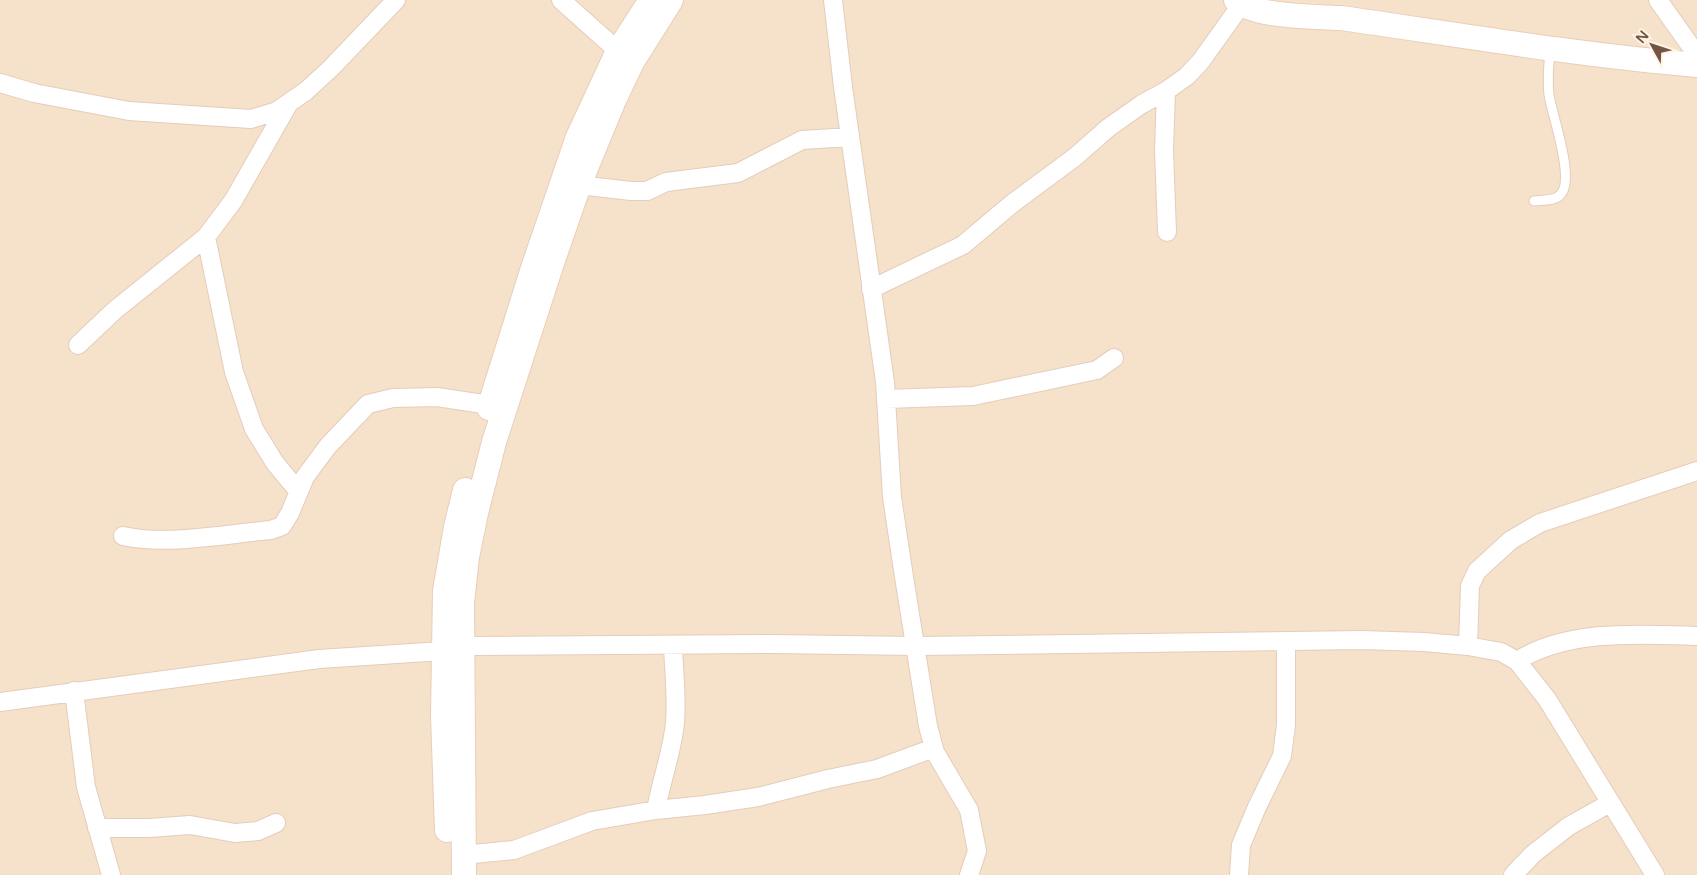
<svg xmlns="http://www.w3.org/2000/svg" width="1697" height="875" font-family="'Varela Round',sans-serif">
<style>
.residential{fill:#f6e1ca}
.lines{fill:none;stroke-linecap:round;stroke-linejoin:round}
.lane-casing{stroke:#e4cdbb;stroke-width:11}
.street-casing{stroke:#e4cdbb;stroke-width:20}
.secondary-casing{stroke:#e9ceb8;stroke-width:26}
.lane{stroke:#fff;stroke-width:9}
.street{stroke:#fff;stroke-width:18}
.secondary{stroke:#fff;stroke-width:24}
</style>
<rect width="100%" height="100%" fill="#fef0dc"/>
<path class="residential" d="M 0,0 L 1697,0 L 1697,875 L 0,875 Z"/>
<g class="lines">
<g class="lane-casing">
<path id="lane" d="M 1534,201 C 1542,200 1555,201 1560,195 C 1576,181 1552,115 1549,95 C 1547,80 1549,64 1550,49"/>
</g>
<g class="street-casing">
<path id="street" d="M 561,0 L 618,51
M 833,0 L 843,87 L 885,382 L 892,497 L 904,577 L 928,726 L 935,752 L 969,810 L 977,851 L 969,875
M 1658,0 L 1697,55
M 0,83 L 34,93 L 129,111 L 251,119 L 277,111 L 306,91 L 331,68 L 396,0
M 1166,91 L 1164,150 L 1167,232
M 579,185 L 631,191 L 647,191 L 666,182 L 738,173 L 802,140 L 850,137
M 206,237 L 234,372 L 254,429 L 275,463 L 299,492
M 871,289 L 963,245 L 1013,203 L 1075,157 L 1108,128 L 1142,104 L 1166,91 L 1187,76 L 1201,61 L 1241,5
M 78,345 L 115,310 L 206,237 L 233,201 L 289,103
M 886,399 L 973,396 L 1097,370 L 1114,358
M 123,536 C 166,546 226,534 271,530 L 282,526 L 290,513 L 305,477 L 328,446 L 368,404 L 393,398 L 437,397 L 490,405
M 462,646 L 773,644 L 916,646 L 1362,640 L 1424,642 L 1468,646 L 1501,652 L 1517,661 L 1547,699 L 1655,875
M 1468,646 L 1470,586 L 1477,571 L 1511,540 L 1540,523 L 1697,471
M 1517,661 C 1567,629 1640,634 1697,636
M 74,691 L 86,787 L 111,875
M 0,702 L 319,659 L 443,651
M 656,810 C 661,781 672,753 675,723 C 677,698 674,671 673,646
M 97,828 L 149,828 L 190,825 L 235,833 L 258,831 L 276,823
M 463,855 L 514,850 L 592,821 L 656,810 L 705,805 L 758,797 L 828,779 L 877,769 L 934,748
M 1239,875 L 1241,845 L 1257,807 L 1282,756 L 1286,725 L 1286,642
M 1513,875 L 1533,854 L 1569,826 L 1610,803"/>
</g>
<g class="secondary-casing">
<path id="secondary" d="M 1236,0 C 1253,17 1317,17 1341,18 C 1460,35 1578,55 1697,65
M 489,408 L 533,268 L 578,137 L 618,51 L 651,0
M 447,830 L 443,715 L 445,591 L 456,527 L 465,490
M 464,875 L 462,603 L 467,557 L 476,513 L 494,442 L 551,266 L 579,185 L 614,100 L 632,62 L 671,0"/>
</g>
<use href="#lane" class="lane"/>
<use href="#street" class="street"/>
<use href="#secondary" class="secondary"/>
</g>
<g transform="translate(1652 45) rotate(310)" stroke="#fff4e4" stroke-width="4" paint-order="stroke">
<path d="M0-4L9 19L0 12L-9 19Z" fill="#745444"/>
<text y="-8" font-size="14" font-weight="bold" text-anchor="middle" fill="#745444">N</text>
</g>
</svg>
